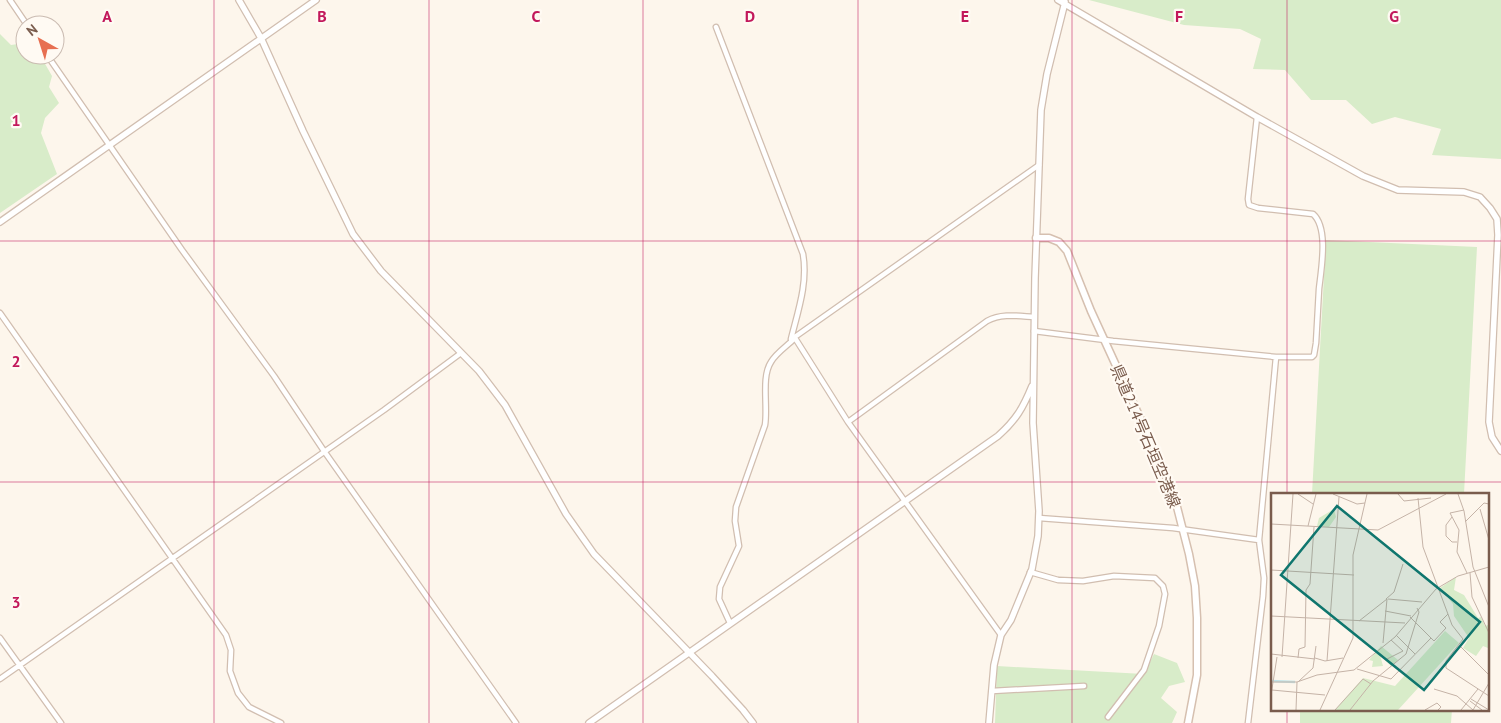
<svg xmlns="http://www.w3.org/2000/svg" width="1501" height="723" font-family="'PT Sans','Noto Sans JP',sans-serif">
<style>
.green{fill:#d8ecc9}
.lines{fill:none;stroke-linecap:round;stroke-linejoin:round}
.minor-casing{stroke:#d1beb0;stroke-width:7}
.tertiary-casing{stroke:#d1beb0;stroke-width:8}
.secondary-casing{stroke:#d6c0b0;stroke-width:9}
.minor{stroke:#fff;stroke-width:4.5}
.tertiary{stroke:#fff;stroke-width:5.5}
.secondary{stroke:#fff;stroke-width:6}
.grid{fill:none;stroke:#c2185b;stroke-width:1;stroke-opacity:0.55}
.labels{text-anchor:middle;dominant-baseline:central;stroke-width:4.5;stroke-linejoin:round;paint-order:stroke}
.street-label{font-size:16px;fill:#7a5c4d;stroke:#fffaf3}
.inset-river{fill:none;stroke:#bfe3e8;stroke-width:2.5}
.inset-road{fill:none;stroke:#c5b3a7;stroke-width:1}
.view{fill:#0f766e;fill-opacity:0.15;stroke:#0f766e;stroke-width:2.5}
.inset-edge{fill:none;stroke:#7a5c4d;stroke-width:2.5}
.grid-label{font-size:16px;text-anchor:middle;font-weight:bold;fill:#c2185b;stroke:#fffaf3;stroke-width:4.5;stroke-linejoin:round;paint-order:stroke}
</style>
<rect width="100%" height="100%" fill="#fdf6ec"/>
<path class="green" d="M 1089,0 L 1501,0 L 1501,159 L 1432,155 L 1441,129 L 1395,117 L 1372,124 L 1346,100 L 1311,100 L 1285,70 L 1253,69 L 1261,39 L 1240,29 L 1184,25 Z
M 0,34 L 11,45 L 25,43 L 25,55 L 40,55 L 52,76 L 49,87 L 59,103 L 45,118 L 41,133 L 57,174 L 0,213 Z
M 1326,240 L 1477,247 L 1464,494 L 1312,494 Z
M 1154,654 L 1177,663 L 1185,682 L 1169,686 L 1161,698 L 1177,712 L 1172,723 L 995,723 L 997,666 L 1144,674 Z
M 1300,709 L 1452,709 L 1451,723 L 1300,723 Z"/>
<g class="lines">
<g class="minor-casing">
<path id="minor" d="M 10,0 L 27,25
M 716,27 L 803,254 C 808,283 798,311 791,339
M 47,55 L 182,250 L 274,376 L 324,451 L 516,723
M 0,313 L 226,635 L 231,650 L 230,671 L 238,693 L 249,707 L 281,723
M 1034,331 L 1113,341 L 1276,357 L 1312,357 L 1314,355 L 1316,343 C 1317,325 1318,307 1319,289 C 1321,270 1329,228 1313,214 L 1258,208 L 1249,205 L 1248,199 L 1257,117
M 795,338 L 848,422 L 1001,635
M 792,339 L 1039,165
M 848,422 L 987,321 C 1002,313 1018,316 1034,317
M 1039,518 L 1173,528 L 1259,540
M 1030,572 L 1058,580 L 1083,581 L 1114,576 L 1155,578 L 1163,586 L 1165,594 L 1159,626 L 1144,670 L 1108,717
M 730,623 L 719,599 L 720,587 L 739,546 L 735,521 L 736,507 L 765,425 C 768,406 761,377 771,362 C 776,353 787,346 794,339
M 0,638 L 61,723
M 0,679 L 384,410 L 461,353
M 992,691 L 1084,686
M 1248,723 L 1263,596 L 1264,578 L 1259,540 L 1276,357"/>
</g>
<g class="tertiary-casing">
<path id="tertiary" d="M 239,0 L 261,38 L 303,131 L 353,234 L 381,271 L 479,371 L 505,405 L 566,514 L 594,554 L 712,676 L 743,710 L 753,723
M 1058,0 L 1257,117 L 1363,176 L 1398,190 L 1464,192 L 1480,197 L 1490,208 L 1497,219 L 1498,235 L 1489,422 L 1492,437 L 1501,451
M 0,222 L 316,0
M 589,723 L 998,436 C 1016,420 1023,408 1032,386
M 989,723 L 994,665 L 1001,635 L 1011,620 L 1032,569 L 1038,536 L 1039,511 L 1033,423 L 1035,278 L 1041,110 L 1047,74 L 1065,2"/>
</g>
<g class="secondary-casing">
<path id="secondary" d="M 1036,238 L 1049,238 L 1059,242 L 1067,251 L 1091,311 L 1163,468 L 1177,507 L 1189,554 L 1195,586 L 1197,618 L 1197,675 L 1188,723"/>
</g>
<use href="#minor" class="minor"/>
<use href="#tertiary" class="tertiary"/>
<use href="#secondary" class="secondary"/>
</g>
<path class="grid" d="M 214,0 L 214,723M 429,0 L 429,723M 643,0 L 643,723M 858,0 L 858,723M 1072,0 L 1072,723M 1287,0 L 1287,494M 0,241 L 1501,241M 0,482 L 1501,482M 1287,709 L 1287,723"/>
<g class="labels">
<g class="street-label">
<text transform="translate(1146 436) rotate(67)">県道214号石垣空港線</text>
</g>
</g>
<g transform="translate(1271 493)">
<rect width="218" height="218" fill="#fdf6ec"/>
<path d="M 63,16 L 65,24 L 58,34 L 46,33 L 48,25 ZM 185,84 L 183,97 L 193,102 L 207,125 L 210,124 L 214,133 L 217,132 L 217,155 L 212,153 L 205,163 L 192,155 L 198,145 L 183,123 L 182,111 L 169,95 ZM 174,138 L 188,150 L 127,217 L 64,217 L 92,185 L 124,193 ZM 110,153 L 127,167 L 120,173 L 109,162 L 112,173 L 101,174 L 102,168 L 98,167 Z" fill="#d8ecc9"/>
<path class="inset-river" d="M 0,188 L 24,189"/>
<path class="inset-road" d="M 27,1 L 42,11M 62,1 L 86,11 L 94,10M 127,1 L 133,8 L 160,5M 187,1 L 193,18 L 202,74 L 218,114M 147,5 L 152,54 L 181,132 L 192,146 L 175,168 L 175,175 L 218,203M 209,16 L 218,47M 193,17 L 179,20 L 188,37 L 186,59 L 196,80M 181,24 L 175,32 L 175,43 L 181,49 L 186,49M 194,29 L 213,10 L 218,11M 0,31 L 107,37 L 175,1M 37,33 L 45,1M 0,77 L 83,82M 199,80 L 201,104 L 218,140M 115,106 L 123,99 L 132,71M 117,106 L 151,109M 114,118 L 140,123M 0,123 L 134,130M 139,124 L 163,148 L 175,135 L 169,129 L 177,121M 88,128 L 116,106M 125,142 L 144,161M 112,150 L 116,106M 189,153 L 218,182M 0,161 L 44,166M 11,164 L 22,1M 27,165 L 28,156 L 34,154 L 35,97 L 39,91 L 43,34M 44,165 L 54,168 L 72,165M 116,166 L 132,158 L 120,147M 56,168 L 68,4M 86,176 L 120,186 L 160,145M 28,188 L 42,175 L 45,153M 0,189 L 26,189 L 46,182 L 83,177 L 124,144 L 165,96 L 187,83 L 218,74M 163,196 L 186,203 L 202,217M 1,197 L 54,202M 0,202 L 6,164M 200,206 L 218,217M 199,208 L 211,217M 25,217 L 26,189M 49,217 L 82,145 L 82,62 L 96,1M 64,217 L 92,186 L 100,191M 79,217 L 102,188 L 135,161 L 148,119 L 146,115M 154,217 L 166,210 L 170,214 L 167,217M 190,217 L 207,196M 202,217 L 218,190"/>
<path class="view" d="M 66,13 L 209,129 L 153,197 L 10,82 Z"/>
<rect width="218" height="218" class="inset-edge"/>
</g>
<g class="grid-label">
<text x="107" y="22">A</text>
<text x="322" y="22">B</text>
<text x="536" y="22">C</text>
<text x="750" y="22">D</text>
<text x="965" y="22">E</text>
<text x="1179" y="22">F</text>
<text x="1394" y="22">G</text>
<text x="16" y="126">1</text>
<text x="16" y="367">2</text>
<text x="16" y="608">3</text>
</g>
<g transform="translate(40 40) rotate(321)"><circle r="24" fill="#fffaf3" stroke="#cabbb1"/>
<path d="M0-4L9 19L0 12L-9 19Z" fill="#e76f51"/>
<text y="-8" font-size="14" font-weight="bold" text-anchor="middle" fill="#7a5c4d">N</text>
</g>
</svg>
